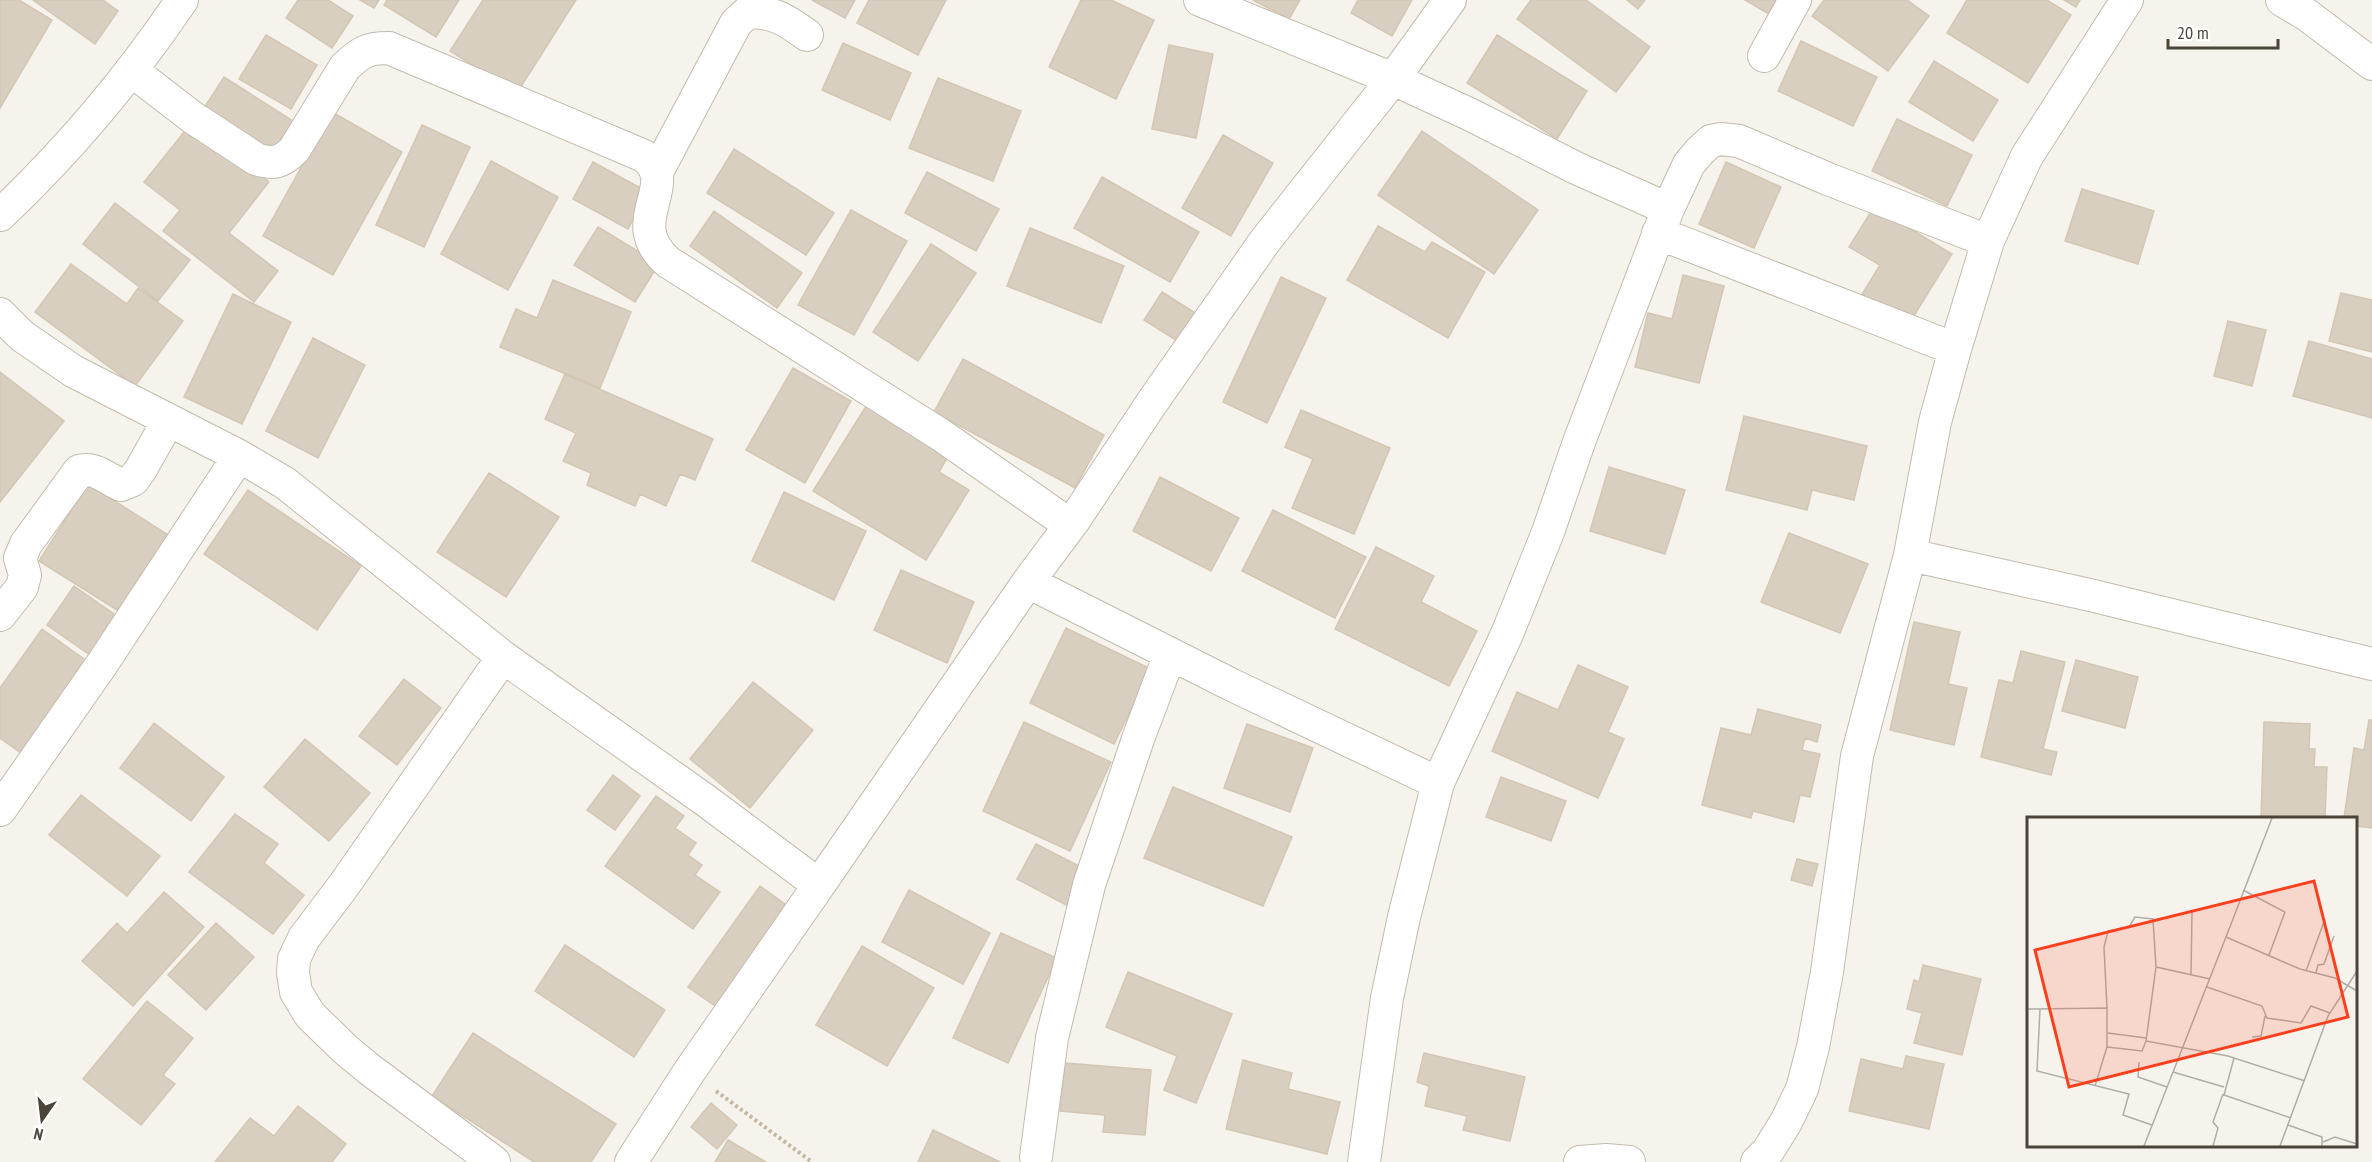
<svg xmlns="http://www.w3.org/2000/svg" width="2372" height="1162" font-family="'PT Sans Narrow',sans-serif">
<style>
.building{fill:#d8cfc1;stroke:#d3c7b4;stroke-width:1.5}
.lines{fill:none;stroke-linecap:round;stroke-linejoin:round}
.minor-casing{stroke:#c2bbae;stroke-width:34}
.path{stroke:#c4b79f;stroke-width:4;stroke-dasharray:3 3;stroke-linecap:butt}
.minor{stroke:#fff;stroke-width:32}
.inset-road{fill:none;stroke:#b2ada4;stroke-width:1.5}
.view{fill:#fc3f1d;fill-opacity:0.15;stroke:#fc3f1d;stroke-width:3}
.inset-edge{fill:none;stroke:#4b4439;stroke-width:3}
</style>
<rect width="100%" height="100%" fill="#f6f3ec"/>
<path class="building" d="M 0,0 L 19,0 L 52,20 L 0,108 Z
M 33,0 L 103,0 L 118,11 L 95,44 Z
M 298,0 L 328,0 L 353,16 L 332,48 L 286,18 Z
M 360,0 L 379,0 L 374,8 Z
M 387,0 L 459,0 L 436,37 L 384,5 Z
M 483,0 L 576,0 L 517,93 L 450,51 Z
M 812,0 L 855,0 L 845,18 Z
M 869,0 L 946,0 L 918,55 L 857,23 Z
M 1081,0 L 1111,0 L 1154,20 L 1116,99 L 1049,67 Z
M 1253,0 L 1300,0 L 1289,19 Z
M 1358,0 L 1412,0 L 1392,36 L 1351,13 Z
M 1531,0 L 1586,0 L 1650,47 L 1616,92 L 1517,19 Z
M 1627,0 L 1645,0 L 1638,9 Z
M 1745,0 L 1784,0 L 1774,17 Z
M 1824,0 L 1907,0 L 1929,16 L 1888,71 L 1812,16 Z
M 1967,0 L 2047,0 L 2071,15 L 2028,83 L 1947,33 Z
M 2064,0 L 2080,0 L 2076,7 Z
M 266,35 L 317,65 L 291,109 L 239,79 Z
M 1497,35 L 1587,91 L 1557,139 L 1467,83 Z
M 1801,41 L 1877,77 L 1853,126 L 1778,91 Z
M 843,43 L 911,73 L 890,120 L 822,90 Z
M 1169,45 L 1213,54 L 1196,138 L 1152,129 Z
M 1934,61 L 1998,100 L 1973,141 L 1909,102 Z
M 224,77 L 293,121 L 272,153 L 204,108 Z
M 938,78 L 1021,111 L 993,181 L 909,148 Z
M 332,112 L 402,152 L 333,275 L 263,236 Z
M 1897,119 L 1972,155 L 1947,206 L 1872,171 Z
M 192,122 L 269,182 L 229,233 L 278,271 L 254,302 L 163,231 L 180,210 L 144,182 Z
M 422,125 L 470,147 L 424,247 L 376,225 Z
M 1422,131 L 1538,210 L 1494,274 L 1378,195 Z
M 1223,135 L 1273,163 L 1231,236 L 1182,208 Z
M 734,149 L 834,213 L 806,255 L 707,193 Z
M 491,161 L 558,197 L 508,290 L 441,254 Z
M 593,162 L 648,192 L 628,229 L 573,199 Z
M 1726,162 L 1781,187 L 1754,248 L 1699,224 Z
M 927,172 L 999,209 L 976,251 L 905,213 Z
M 1102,177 L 1199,232 L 1170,282 L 1074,228 Z
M 2082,189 L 2154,211 L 2138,264 L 2065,241 Z
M 115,203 L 190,260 L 158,301 L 83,244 Z
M 1874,207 L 1952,254 L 1909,324 L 1861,296 L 1880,265 L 1849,247 Z
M 851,210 L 907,241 L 854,335 L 798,305 Z
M 714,211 L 802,273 L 777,308 L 690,246 Z
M 1378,226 L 1425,252 L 1432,242 L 1485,272 L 1448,338 L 1347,280 Z
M 598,227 L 659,264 L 635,302 L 574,265 Z
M 1030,228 L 1124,266 L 1101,323 L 1007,286 Z
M 931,244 L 976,273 L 918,361 L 873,332 Z
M 71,264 L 127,304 L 138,288 L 183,321 L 135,386 L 35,312 Z
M 1683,275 L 1724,286 L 1699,383 L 1635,367 L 1648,313 L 1672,319 Z
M 1281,277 L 1326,298 L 1267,423 L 1223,402 Z
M 553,280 L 631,312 L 600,388 L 500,347 L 516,309 L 537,318 Z
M 1162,292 L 1200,316 L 1182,344 L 1144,320 Z
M 2341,293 L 2372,300 L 2372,352 L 2329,341 Z
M 233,294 L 291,322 L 242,424 L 184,397 Z
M 2228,321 L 2266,330 L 2252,386 L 2214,376 Z
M 313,338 L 365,365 L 318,458 L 266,431 Z
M 2309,341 L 2372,359 L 2372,418 L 2293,396 Z
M 963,359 L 1104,435 L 1075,488 L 934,412 Z
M 793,368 L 851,401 L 805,483 L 746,450 Z
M 0,372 L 64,421 L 0,502 Z
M 565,374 L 713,439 L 695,480 L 680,474 L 666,506 L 640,494 L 635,506 L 587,485 L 591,473 L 563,461 L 576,433 L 545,419 Z
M 868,403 L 950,453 L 939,472 L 969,490 L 926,560 L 813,491 Z
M 1301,410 L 1390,448 L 1354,534 L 1292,508 L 1313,459 L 1285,447 Z
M 1744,416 L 1867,446 L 1854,500 L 1812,490 L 1807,510 L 1726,490 Z
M 1609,467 L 1685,490 L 1665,554 L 1590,531 Z
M 489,473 L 559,517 L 506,597 L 437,552 Z
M 1160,477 L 1239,518 L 1211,571 L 1133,531 Z
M 88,484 L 176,540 L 128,617 L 39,561 Z
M 248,490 L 361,566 L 317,630 L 204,554 Z
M 784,492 L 866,531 L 834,600 L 752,561 Z
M 1273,510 L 1366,557 L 1335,618 L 1242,571 Z
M 1789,533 L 1868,564 L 1840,633 L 1761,602 Z
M 1376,547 L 1434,576 L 1421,602 L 1477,631 L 1449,686 L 1335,629 Z
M 901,570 L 974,602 L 947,663 L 874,630 Z
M 74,586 L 124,621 L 97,660 L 47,625 Z
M 1914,622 L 1960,632 L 1948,684 L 1967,688 L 1954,745 L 1890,730 Z
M 1066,628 L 1151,669 L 1114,744 L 1030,703 Z
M 42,629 L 91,664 L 25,756 L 0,738 L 0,688 Z
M 2021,651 L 2065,662 L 2043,749 L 2057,752 L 2051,775 L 1981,757 L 1999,680 L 2013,683 Z
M 2076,660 L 2138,677 L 2125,728 L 2062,711 Z
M 1578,665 L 1628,687 L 1608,732 L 1624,739 L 1598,798 L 1492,751 L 1517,692 L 1558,710 Z
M 404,679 L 441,708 L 397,765 L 359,736 Z
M 753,682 L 813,730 L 750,808 L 690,759 Z
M 1758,709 L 1821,725 L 1817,742 L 1805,738 L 1802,750 L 1820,754 L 1810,797 L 1800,795 L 1794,822 L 1753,811 L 1751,818 L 1702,805 L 1721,728 L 1751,735 Z
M 2369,720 L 2372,720 L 2372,828 L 2356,826 L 2356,818 L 2344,818 L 2354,748 L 2364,750 Z
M 1024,722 L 1111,762 L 1070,851 L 983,811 Z
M 2264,722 L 2310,724 L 2309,749 L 2315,749 L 2314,767 L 2327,767 L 2325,818 L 2261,818 Z
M 154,723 L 224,777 L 191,821 L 120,768 Z
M 1247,724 L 1313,748 L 1290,812 L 1224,788 Z
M 305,739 L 370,793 L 329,841 L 264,787 Z
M 613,775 L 640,796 L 615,830 L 587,810 Z
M 1501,777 L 1566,801 L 1551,841 L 1486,817 Z
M 1173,787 L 1292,837 L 1263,906 L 1144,858 Z
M 81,795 L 160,856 L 127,896 L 49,835 Z
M 656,796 L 684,816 L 675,828 L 696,843 L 688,855 L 702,865 L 695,875 L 720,892 L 693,929 L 605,866 Z
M 235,814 L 278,844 L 264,863 L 304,895 L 273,934 L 189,872 Z
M 1036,844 L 1087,870 L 1068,906 L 1017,879 Z
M 1797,859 L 1818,864 L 1812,886 L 1791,880 Z
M 760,886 L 793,910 L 721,1010 L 688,987 Z
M 909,890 L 990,933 L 963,984 L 882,942 Z
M 164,892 L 204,927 L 133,1006 L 82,961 L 117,923 L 127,933 Z
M 216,923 L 254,957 L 206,1010 L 168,975 Z
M 1001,933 L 1057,958 L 1008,1063 L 953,1038 Z
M 565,945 L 665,1010 L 634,1057 L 535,991 Z
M 862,946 L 934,988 L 887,1066 L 816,1025 Z
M 1923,965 L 1981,979 L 1962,1055 L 1914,1043 L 1922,1013 L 1907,1009 L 1914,980 L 1919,982 Z
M 1128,972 L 1232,1014 L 1196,1103 L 1164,1090 L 1177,1056 L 1106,1027 Z
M 147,1001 L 193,1038 L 163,1075 L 175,1084 L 141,1125 L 83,1079 Z
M 473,1033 L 616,1124 L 591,1162 L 534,1162 L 432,1096 Z
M 1424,1053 L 1525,1077 L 1510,1141 L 1463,1130 L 1467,1116 L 1425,1106 L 1429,1086 L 1417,1082 Z
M 1906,1056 L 1944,1064 L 1929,1129 L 1849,1111 L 1861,1059 L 1903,1069 Z
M 1243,1060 L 1292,1073 L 1288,1089 L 1340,1102 L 1327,1154 L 1226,1129 Z
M 1065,1063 L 1151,1070 L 1145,1135 L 1103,1132 L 1105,1115 L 1060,1111 Z
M 711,1103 L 737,1125 L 717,1149 L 691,1127 Z
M 298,1106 L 346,1144 L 332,1162 L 215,1162 L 250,1118 L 274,1136 Z
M 933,1130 L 1000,1162 L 918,1162 Z
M 728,1140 L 766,1162 L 715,1162 Z"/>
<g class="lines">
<g class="minor-casing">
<path id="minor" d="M 1200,0 L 1393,79 L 1469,114 L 1576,168 L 1668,209 L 1689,164 L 1700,151 L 1711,141 L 1721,139 L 1739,141 L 1828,179 L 1988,241
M 2127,0 L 2027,156 L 1988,241 L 1955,349 L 1935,422 L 1910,555 L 2090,595 L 2372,664
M 2282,0 L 2307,15 L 2372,64
M 1764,56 L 1795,0
M 131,70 L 192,117 L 256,159 C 273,165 282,162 294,150 L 345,67 C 361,52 367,48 389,48 L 644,156 C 682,185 621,221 668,262 L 941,435 L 1070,525
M 657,172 L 736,23 L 748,12 C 775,12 786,20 807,35
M 0,215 C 68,151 130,77 182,0
M 1658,233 L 1955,349
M 0,314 L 22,336 L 73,371 L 239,456 L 285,483 L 503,657 L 705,800 L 819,885 L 1028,582 L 1075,519 L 1151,404 L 1265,241 L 1393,79 L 1450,0
M 1028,582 L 1232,685 L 1438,783 L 1507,634 L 1548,532 L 1579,442 L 1668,209
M 0,615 L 22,587 L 25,575 L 20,558 L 26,544 L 79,471 C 94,466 107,479 121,485 L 133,480 L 141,469 L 168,421
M 0,810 L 102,664 L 239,456
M 1036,1157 L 1052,1038 L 1089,885 L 1138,739 L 1170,654
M 494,1162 L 369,1069 L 345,1049 L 310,1015 L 296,992 L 293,973 L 294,959 L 304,938 L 344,885 L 503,657
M 631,1162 L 689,1072 L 819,885
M 1364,1162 L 1387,998 L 1404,917 L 1438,783
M 1580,1162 L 1606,1160 L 1629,1162
M 1757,1162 L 1768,1151 L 1786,1122 L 1802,1089 L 1813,1047 L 1827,972 L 1857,756 L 1910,555"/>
</g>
<path class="path" d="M 716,1091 L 812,1162"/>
<use href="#minor" class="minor"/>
</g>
<g transform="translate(2027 817)">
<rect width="330" height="330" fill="#f6f3ec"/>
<path class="inset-road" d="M 216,73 L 258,95 L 242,138M 199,120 L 245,1M 279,154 L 298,102M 289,156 L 291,148 L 297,147 L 307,119M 164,158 L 165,95M 180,170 L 235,189 L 240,201 L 274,206 L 284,189 L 303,196M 80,191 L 77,130 L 81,114 L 102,110 L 108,100 L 126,102 L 129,150M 0,192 L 80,191 L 80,230 L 68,269M 13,192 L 10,254 L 102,277 L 96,298 L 125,308M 81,216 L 119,221M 225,220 L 234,219 L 238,199M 119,224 L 129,150 L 183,162M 80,230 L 115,234 L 119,224 L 201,239 L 278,264M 207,241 L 197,278 L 264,301M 112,245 L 111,260 L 140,270M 146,255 L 197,270M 261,308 L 295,320 L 295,329M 296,325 L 308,320 L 330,327M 117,329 L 199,120 L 273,152 L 308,161 L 330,174M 186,329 L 191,311 L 186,305 L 196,277M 253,329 L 301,199 L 330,154"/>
<path class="view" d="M 287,64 L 321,200 L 42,270 L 8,133 Z"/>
<rect width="330" height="330" class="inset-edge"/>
</g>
<g transform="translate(42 1120) rotate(194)" stroke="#ffffff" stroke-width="4.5" paint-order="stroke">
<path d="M0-4.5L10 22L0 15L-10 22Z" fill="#4b4439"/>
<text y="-9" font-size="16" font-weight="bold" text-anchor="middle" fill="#4b4439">N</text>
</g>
<path d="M2168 39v9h110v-9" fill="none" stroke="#4b4439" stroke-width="3"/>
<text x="2177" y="39" font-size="18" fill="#4b4439" stroke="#ffffff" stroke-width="4.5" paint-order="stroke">20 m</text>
</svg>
